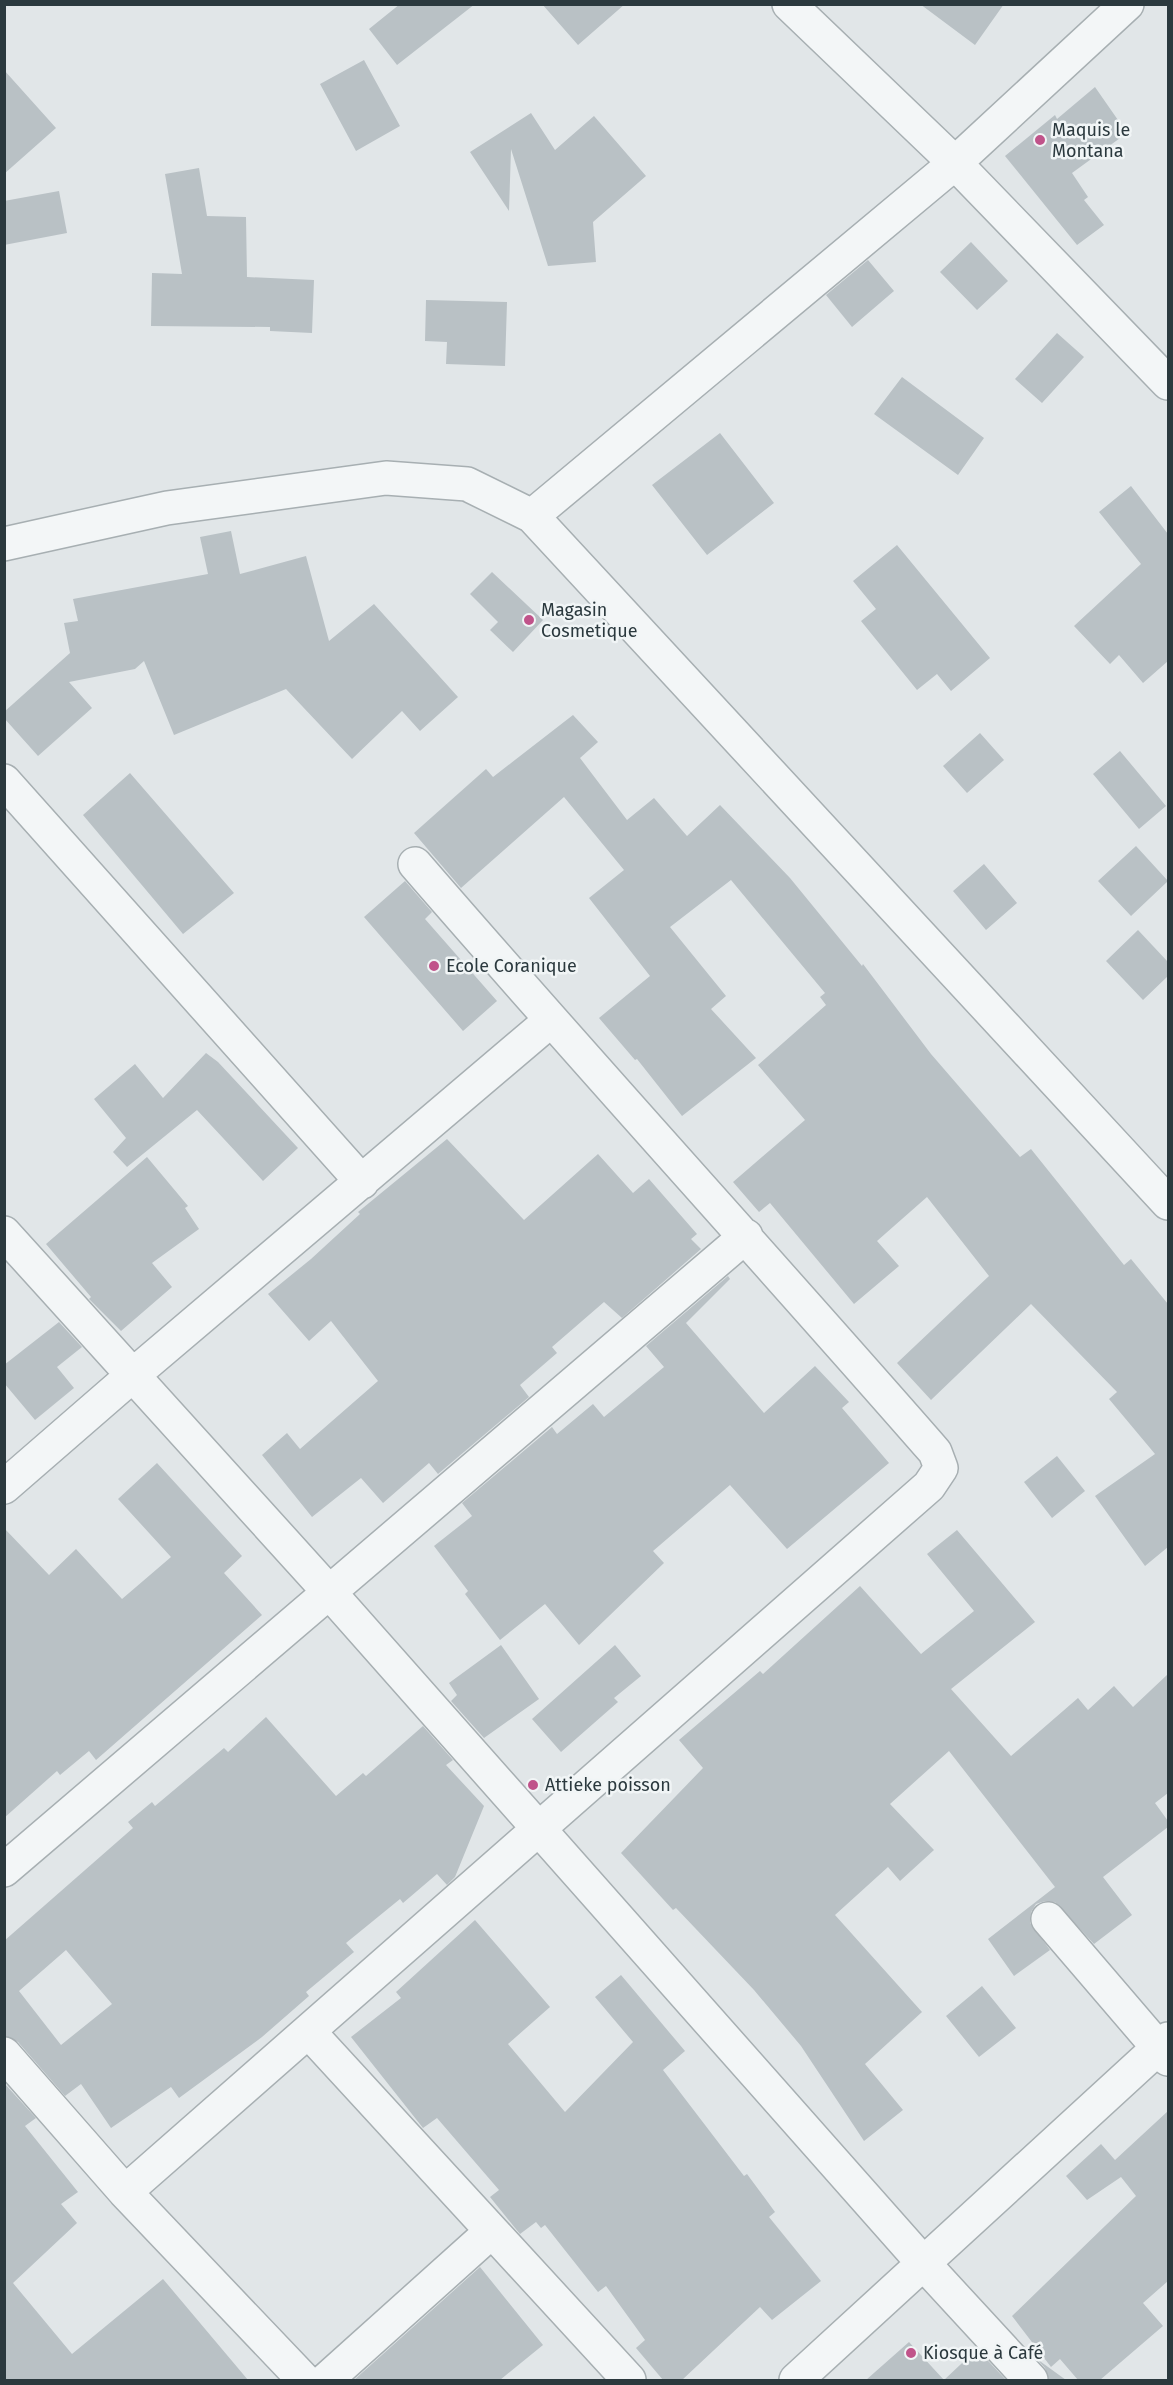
<svg xmlns="http://www.w3.org/2000/svg" width="1173" height="2385" font-family="'Fira Sans',sans-serif">
<style>
.building{fill:#b9c1c5;fill-rule:evenodd}
.lines{fill:none;stroke-linecap:round;stroke-linejoin:round}
.street-casing{stroke:#a7afb2;stroke-width:36}
.street{stroke:#f3f6f7;stroke-width:33}
.poi-dot{fill:#c0538a;stroke:#f1f5f6;stroke-width:2}
.labels{text-anchor:middle;dominant-baseline:central;stroke-width:5;stroke-linejoin:round;paint-order:stroke}
.poi-label{font-size:18px;fill:#2b393e;stroke:#f1f5f6;text-anchor:start}
</style>
<rect width="100%" height="100%" fill="#e1e6e8"/>
<path class="building" d="M 400,4 L 475,4 L 397,65 L 369,29 Z
M 542,4 L 625,4 L 578,45 Z
M 920,4 L 1004,4 L 975,45 Z
M 364,60 L 400,126 L 356,151 L 320,84 Z
M 4,70 L 56,128 L 4,174 Z
M 1095,87 L 1127,133 L 1072,173 L 1088,197 L 1084,200 L 1104,225 L 1077,245 L 1005,156 L 1055,115 L 1057,119 Z
M 531,113 L 555,150 L 594,116 L 646,176 L 593,222 L 596,262 L 548,266 L 511,149 L 509,211 L 470,152 Z
M 199,168 L 207,216 L 246,217 L 247,277 L 314,280 L 312,333 L 270,331 L 270,327 L 151,326 L 152,273 L 182,274 L 165,174 Z
M 59,191 L 67,233 L 4,245 L 4,201 Z
M 971,242 L 1008,281 L 977,310 L 940,272 Z
M 868,260 L 894,291 L 852,327 L 826,295 Z
M 426,300 L 507,302 L 505,366 L 446,364 L 447,342 L 425,341 Z
M 1057,333 L 1084,357 L 1042,403 L 1015,379 Z
M 902,377 L 984,438 L 958,475 L 874,414 Z
M 720,433 L 774,503 L 707,555 L 652,485 Z
M 1131,486 L 1168,534 L 1168,661 L 1143,683 L 1119,655 L 1110,664 L 1074,626 L 1141,564 L 1099,512 Z
M 231,531 L 240,574 L 306,556 L 329,641 L 374,604 L 458,697 L 420,731 L 402,711 L 352,759 L 286,689 L 174,735 L 144,661 L 135,669 L 69,682 L 92,708 L 38,756 L 4,718 L 4,712 L 70,653 L 64,623 L 78,621 L 73,599 L 208,574 L 200,537 Z
M 897,545 L 990,658 L 951,691 L 937,674 L 917,690 L 861,621 L 876,609 L 853,581 Z
M 492,572 L 543,620 L 513,652 L 490,630 L 498,622 L 470,594 Z
M 573,715 L 598,742 L 580,758 L 627,820 L 654,798 L 687,836 L 720,805 L 790,878 L 862,966 L 863,964 L 931,1054 L 1020,1157 L 1031,1149 L 1124,1265 L 1131,1259 L 1168,1304 L 1168,1547 L 1145,1566 L 1095,1496 L 1155,1454 L 1109,1399 L 1117,1392 L 1031,1304 L 931,1400 L 897,1363 L 989,1276 L 927,1197 L 877,1241 L 899,1266 L 854,1304 L 770,1203 L 759,1212 L 733,1182 L 805,1120 L 758,1065 L 826,1005 L 820,997 L 825,993 L 731,880 L 670,927 L 726,996 L 711,1009 L 756,1058 L 682,1116 L 637,1059 L 635,1060 L 599,1018 L 650,976 L 589,898 L 624,870 L 564,797 L 461,888 L 414,833 L 486,769 L 493,777 Z
M 980,733 L 1004,760 L 967,793 L 943,766 Z
M 1120,751 L 1166,806 L 1139,829 L 1093,774 Z
M 130,773 L 234,893 L 183,934 L 83,815 Z
M 1136,846 L 1168,881 L 1131,916 L 1098,881 Z
M 984,864 L 1017,903 L 986,930 L 953,891 Z
M 405,881 L 432,912 L 425,919 L 497,1001 L 463,1031 L 364,917 Z
M 1138,930 L 1168,962 L 1168,976 L 1143,1000 L 1106,961 Z
M 206,1053 L 218,1062 L 298,1148 L 263,1181 L 197,1110 L 127,1167 L 113,1152 L 126,1138 L 94,1099 L 135,1064 L 163,1098 Z
M 447,1139 L 524,1220 L 598,1154 L 633,1193 L 649,1179 L 697,1234 L 691,1239 L 701,1249 L 622,1318 L 604,1302 L 552,1347 L 557,1353 L 520,1385 L 529,1397 L 438,1474 L 429,1463 L 383,1503 L 361,1478 L 312,1517 L 262,1455 L 287,1433 L 300,1449 L 378,1381 L 331,1321 L 309,1341 L 268,1294 L 311,1259 L 360,1214 L 358,1212 Z
M 147,1157 L 188,1206 L 185,1208 L 199,1229 L 152,1263 L 172,1287 L 121,1331 L 89,1299 L 91,1297 L 46,1244 Z
M 728,1276 L 730,1279 L 686,1323 L 764,1413 L 815,1366 L 849,1402 L 842,1408 L 889,1463 L 787,1549 L 730,1485 L 653,1551 L 664,1563 L 579,1645 L 545,1604 L 500,1640 L 465,1594 L 468,1591 L 434,1546 L 472,1516 L 462,1503 L 552,1427 L 557,1434 L 593,1404 L 604,1417 L 664,1367 L 646,1346 Z
M 59,1322 L 82,1347 L 57,1367 L 74,1388 L 35,1420 L 4,1383 L 4,1365 Z
M 1057,1456 L 1085,1491 L 1052,1518 L 1024,1482 Z
M 157,1463 L 242,1556 L 224,1573 L 262,1615 L 96,1760 L 89,1751 L 60,1775 L 57,1771 L 4,1818 L 4,1528 L 49,1575 L 76,1549 L 122,1599 L 171,1557 L 118,1499 Z
M 957,1530 L 1035,1622 L 951,1689 L 1011,1756 L 1078,1698 L 1088,1710 L 1114,1686 L 1133,1707 L 1168,1674 L 1168,1793 L 1155,1803 L 1168,1821 L 1168,1827 L 1103,1877 L 1132,1915 L 1094,1944 L 1055,1902 L 1045,1901 L 1036,1904 L 1031,1912 L 1030,1923 L 1050,1950 L 1014,1976 L 988,1939 L 1055,1887 L 949,1751 L 890,1804 L 934,1850 L 900,1881 L 888,1867 L 835,1915 L 922,2012 L 865,2064 L 903,2110 L 864,2141 L 801,2046 L 754,1990 L 676,1908 L 673,1910 L 621,1853 L 703,1768 L 679,1740 L 760,1671 L 763,1674 L 860,1586 L 921,1654 L 974,1611 L 927,1554 Z
M 501,1645 L 539,1699 L 484,1738 L 451,1701 L 457,1695 L 449,1683 Z
M 615,1645 L 641,1676 L 614,1698 L 618,1702 L 561,1752 L 532,1719 Z
M 266,1717 L 336,1796 L 363,1773 L 366,1776 L 423,1726 L 453,1760 L 446,1765 L 484,1806 L 455,1877 L 447,1885 L 437,1874 L 403,1903 L 400,1899 L 346,1943 L 354,1952 L 306,1992 L 309,1996 L 262,2037 L 179,2098 L 171,2087 L 111,2128 L 81,2084 L 65,2096 L 18,2042 L 4,2036 L 4,1941 L 133,1828 L 128,1822 L 152,1802 L 155,1806 L 224,1748 L 228,1752 ZM 66,1950 L 112,2004 L 61,2045 L 19,1991 Z
M 475,1920 L 550,2007 L 508,2044 L 565,2112 L 633,2042 L 595,1997 L 621,1975 L 685,2051 L 663,2070 L 744,2176 L 747,2174 L 775,2212 L 769,2217 L 821,2281 L 772,2320 L 760,2307 L 682,2380 L 663,2380 L 636,2348 L 645,2340 L 606,2286 L 598,2292 L 545,2225 L 541,2228 L 536,2222 L 520,2234 L 490,2197 L 499,2190 L 437,2118 L 423,2128 L 351,2037 L 401,1998 L 396,1992 Z
M 982,1986 L 1016,2028 L 979,2057 L 946,2016 Z
M 4,2083 L 36,2118 L 25,2126 L 78,2192 L 61,2204 L 77,2223 L 13,2283 L 72,2354 L 163,2279 L 248,2380 L 4,2380 Z
M 1168,2111 L 1168,2281 L 1143,2303 L 1163,2326 L 1100,2380 L 1078,2380 L 1060,2359 L 1051,2367 L 1012,2316 L 1136,2196 L 1121,2177 L 1087,2200 L 1066,2176 L 1101,2144 L 1115,2160 Z
M 480,2267 L 543,2345 L 500,2380 L 354,2380 Z
M 909,2342 L 944,2380 L 866,2380 Z
M 977,2349 L 1006,2380 L 944,2380 Z
M 1037,2359 L 1066,2380 L 1049,2380 L 1045,2368 Z"/>
<g class="lines">
<g class="street-casing">
<path id="street" d="M 789,4 L 955,163 L 1168,383
M 532,516 L 955,163 L 1127,4
M 4,544 L 167,508 L 386,478 L 467,484 L 532,516 L 1168,1203
M 4,781 L 362,1182
M 4,1233 L 330,1593 L 925,2265 L 1031,2380
M 4,1487 L 133,1375 L 550,1021
M 4,1870 L 746,1236
M 1048,1919 L 1168,2059
M 309,2032 L 629,2380
M 4,2054 L 125,2192 L 304,2380
M 125,2192 L 929,1486 L 941,1468 L 935,1452 C 763,1255 586,1062 415,864
M 326,2380 L 492,2231
M 796,2380 L 1168,2039"/>
</g>
<use href="#street" class="street"/>
</g>
<g class="poi-dot">
<circle cx="1040" cy="140" r="6"/>
<circle cx="529" cy="620" r="6"/>
<circle cx="434" cy="966" r="6"/>
<circle cx="533" cy="1785" r="6"/>
<circle cx="911" cy="2353" r="6"/>
</g>
<g class="labels">
<g class="poi-label">
<text x="1052" y="130">Maquis le<tspan x="1052" dy="21">Montana</tspan></text>
<text x="541" y="610">Magasin<tspan x="541" dy="21">Cosmetique</tspan></text>
<text x="446" y="966">Ecole Coranique</text>
<text x="545" y="1785">Attieke poisson</text>
<text x="923" y="2353">Kiosque à Café</text>
</g>
</g>
<rect width="1173" height="2385" fill="none" stroke="#2b393e" stroke-width="12"/>
</svg>
